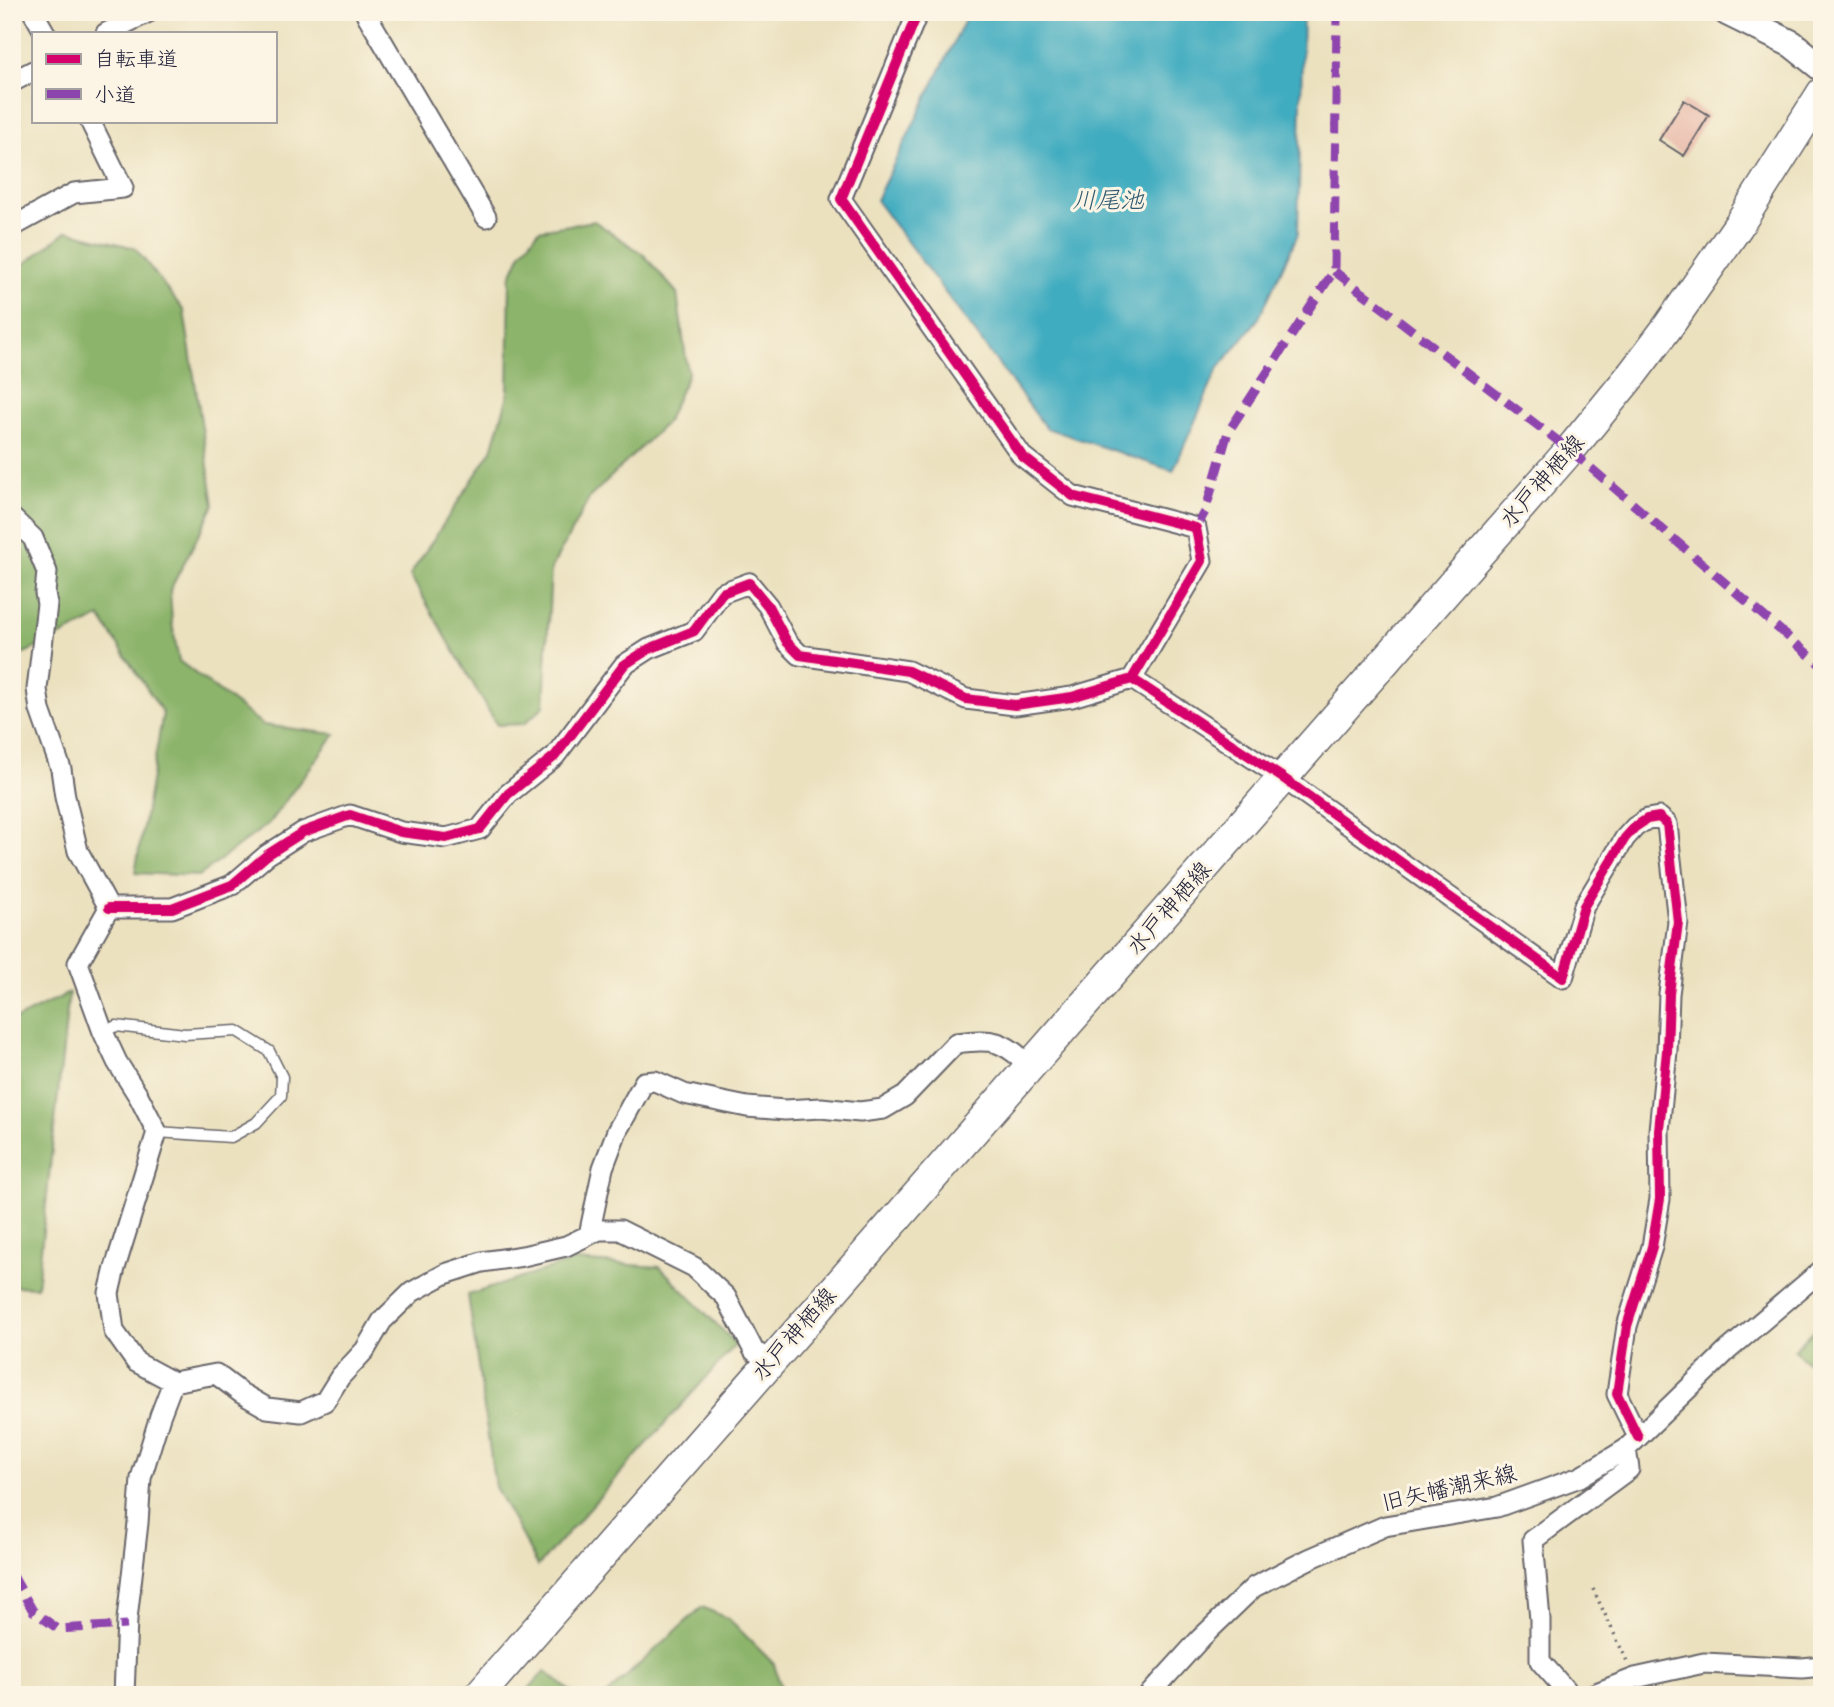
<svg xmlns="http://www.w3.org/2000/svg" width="1834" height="1707" font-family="Sriracha,'Klee One',sans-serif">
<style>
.forest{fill:#8cb46b;stroke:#576b53;stroke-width:2}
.water{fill:#41acc0;stroke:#32677e;stroke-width:2}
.building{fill:#e7b5a5}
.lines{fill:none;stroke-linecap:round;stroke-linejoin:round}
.lane-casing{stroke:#686569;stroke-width:13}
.street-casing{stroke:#686569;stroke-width:23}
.secondary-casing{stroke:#686569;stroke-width:30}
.primary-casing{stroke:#686569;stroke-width:33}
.path{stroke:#686569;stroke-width:3.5;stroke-dasharray:2 5;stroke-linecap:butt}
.lane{stroke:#fff;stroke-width:10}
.street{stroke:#fff;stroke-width:19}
.secondary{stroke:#fff;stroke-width:26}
.primary{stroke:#fff;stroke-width:30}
.quiet{stroke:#8e44ad;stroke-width:9;stroke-dasharray:18 9;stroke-linecap:butt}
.cycleway-casing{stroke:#fcf5e5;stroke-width:15}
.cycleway{stroke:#d6006c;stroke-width:10}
.labels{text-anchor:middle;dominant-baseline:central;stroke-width:6;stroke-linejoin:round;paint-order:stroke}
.street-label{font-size:23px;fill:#22223b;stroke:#fcf5e5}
.water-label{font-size:24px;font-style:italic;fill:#2e5970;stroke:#fcf5e5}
</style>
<rect width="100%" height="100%" fill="#fcf5e5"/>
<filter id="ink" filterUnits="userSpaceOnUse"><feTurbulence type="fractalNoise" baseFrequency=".0143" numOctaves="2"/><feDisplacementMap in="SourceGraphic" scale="14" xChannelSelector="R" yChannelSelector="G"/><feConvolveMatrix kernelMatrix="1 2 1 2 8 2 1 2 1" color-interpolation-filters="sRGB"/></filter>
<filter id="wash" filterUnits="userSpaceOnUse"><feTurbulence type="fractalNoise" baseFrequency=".00686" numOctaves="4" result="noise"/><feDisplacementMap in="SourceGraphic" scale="28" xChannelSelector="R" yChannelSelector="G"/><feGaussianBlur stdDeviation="1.57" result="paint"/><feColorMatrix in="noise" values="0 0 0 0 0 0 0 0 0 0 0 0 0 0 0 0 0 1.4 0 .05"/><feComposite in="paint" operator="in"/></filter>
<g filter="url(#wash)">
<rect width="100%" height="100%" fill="#ebe1bf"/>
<path class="forest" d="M 594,221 L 643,254 L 677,293 L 688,374 L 666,423 L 590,497 L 551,569 L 544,706 L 524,724 L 497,725 L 410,575 L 492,450 L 508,395 L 510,278 L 521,253 L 539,230 Z
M 67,231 L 135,248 L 184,311 L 214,505 L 170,590 L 172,623 L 179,661 L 263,725 L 335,734 L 269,823 L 199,876 L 135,873 L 163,713 L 100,617 L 12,659 L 12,274 Z
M 69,993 L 37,1287 L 12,1286 L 12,1021 Z
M 574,1261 L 660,1267 L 736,1344 L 538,1566 L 495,1487 L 468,1295 Z
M 1822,1322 L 1822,1376 L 1794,1350 Z
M 702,1607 L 729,1619 L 774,1664 L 783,1695 L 606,1695 Z
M 545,1671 L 575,1695 L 523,1695 Z"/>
<path class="water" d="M 969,12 L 1303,12 L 1298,234 L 1259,318 L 1218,369 L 1173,471 L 1046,428 L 876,200 Z"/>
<g id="blocks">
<path class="building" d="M 1684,100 L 1709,115 L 1684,156 L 1659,140 Z"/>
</g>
</g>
<g filter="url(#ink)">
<use href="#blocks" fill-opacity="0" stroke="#686569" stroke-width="2"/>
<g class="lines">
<g class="lane-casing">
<path id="lane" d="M 103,1032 L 116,1026 L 185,1034 L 237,1031 L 269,1051 L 282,1077 L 281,1096 L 256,1123 L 231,1137 L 157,1132"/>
</g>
<g class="street-casing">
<path id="street" d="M 33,12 L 45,33
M 365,12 L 486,217
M 106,33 L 149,12
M 12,82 L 33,71
M 12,227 L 74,193 L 123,188 L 90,121
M 12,518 L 33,538 L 47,572 L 45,593 L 47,604 L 37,689 L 40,710 L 61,769 L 65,797 L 78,851 L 109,908 L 78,963 L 103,1032 L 117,1062 L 139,1097 L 157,1132 L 115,1268 L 109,1293 L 114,1331 L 136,1362 L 173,1382 L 160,1416 L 141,1478 L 138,1523 L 127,1619 L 124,1695
M 1132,679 L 1283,778 L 1563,978 L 1584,906 L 1625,838 L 1635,827 L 1647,819 L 1659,817 L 1667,824 L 1678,922 L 1669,994 L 1667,1051 L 1659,1130 L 1660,1199 L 1652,1247 L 1627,1326 L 1617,1394 L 1638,1437
M 109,908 L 172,908 L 232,885 L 267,855 L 303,832 L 350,815 L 401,832 L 446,838 L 480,829 L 508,794 L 555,756 L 624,665 L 649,649 L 694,631 L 722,593 L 749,583 L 768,606 L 787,642 L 800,655 L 908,671 L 966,699 L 1015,705 L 1072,697 L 1132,679 L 1202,561 L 1196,528 L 1073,496 L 1022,456 L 841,199 L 918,12
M 589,1235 L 603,1168 L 617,1131 L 644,1082 L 655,1081 L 684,1094 L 747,1107 L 785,1110 L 821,1108 L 860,1112 L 883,1109 L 905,1096 L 956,1043 C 994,1039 1001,1039 1030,1066
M 173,1382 L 216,1374 L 241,1393 L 267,1408 L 301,1412 L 325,1401 L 340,1377 L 365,1350 L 382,1321 L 412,1292 L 445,1274 L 482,1262 L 523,1256 L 566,1246 L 599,1230 L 620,1230 L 694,1267 L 726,1297 L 754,1351 L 771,1361
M 1149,1695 L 1201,1638 L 1254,1587 L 1309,1559 L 1385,1526 L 1497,1507 L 1580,1477 L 1626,1449 L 1728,1350 L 1822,1270
M 1570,1695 L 1540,1661 L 1540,1620 L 1533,1540 L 1629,1469 L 1626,1449
M 1591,1695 L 1635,1678 L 1704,1663 L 1802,1668 L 1822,1666"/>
</g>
<g class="secondary-casing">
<path id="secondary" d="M 1727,12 L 1792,44 L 1822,68"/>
</g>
<g class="primary-casing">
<path id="primary" d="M 479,1695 L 1570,450 L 1633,373 L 1667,328 L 1738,226 L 1822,93"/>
</g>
<path class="path" d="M 1593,1589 L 1627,1661"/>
<use href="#lane" class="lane"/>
<use href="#street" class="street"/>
<use href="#secondary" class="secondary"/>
<use href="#primary" class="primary"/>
<path class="quiet" d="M 1334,271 L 1570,450 L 1822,666
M 1196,528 L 1205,512 L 1228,432 L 1334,271 L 1337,13
M 12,1574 L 33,1611 L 58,1629 L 127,1625"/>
<g class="cycleway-casing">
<path id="cycleway" d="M 1132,679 L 1283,778 L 1563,978 L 1584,906 L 1625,838 L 1635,827 L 1647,819 L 1659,817 L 1667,824 L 1678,922 L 1669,994 L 1667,1051 L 1659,1130 L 1660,1199 L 1652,1247 L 1627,1326 L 1617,1394 L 1638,1437
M 109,908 L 172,908 L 232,885 L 267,855 L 303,832 L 350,815 L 401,832 L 446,838 L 480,829 L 508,794 L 555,756 L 624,665 L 649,649 L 694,631 L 722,593 L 749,583 L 768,606 L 787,642 L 800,655 L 908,671 L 966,699 L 1015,705 L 1072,697 L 1132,679 L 1202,561 L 1196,528 L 1073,496 L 1022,456 L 841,199 L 918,12"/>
</g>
<use href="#cycleway" class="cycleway"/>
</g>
</g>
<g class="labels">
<g class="street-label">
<text transform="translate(1542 481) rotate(-49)">水戸神栖線</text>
<text transform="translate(1169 908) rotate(-49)">水戸神栖線</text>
<text transform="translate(794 1334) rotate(-49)">水戸神栖線</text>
<text transform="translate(1449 1488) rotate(-13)">旧矢幡潮来線</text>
</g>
<g class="water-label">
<text x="1108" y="200">川尾池</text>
</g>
</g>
<rect width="1834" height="1707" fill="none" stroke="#fcf5e5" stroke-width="42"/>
<rect x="32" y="32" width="245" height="91" fill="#fcf5e5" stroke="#a5a1a1" stroke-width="2"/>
<rect x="46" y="54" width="35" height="10" fill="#d6006c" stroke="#a5a1a1" stroke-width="2"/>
<text x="94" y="66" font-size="21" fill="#22223b">自転車道</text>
<rect x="46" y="89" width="35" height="10" fill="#8e44ad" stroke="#a5a1a1" stroke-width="2"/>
<text x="94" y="102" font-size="21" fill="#22223b">小道</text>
</svg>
